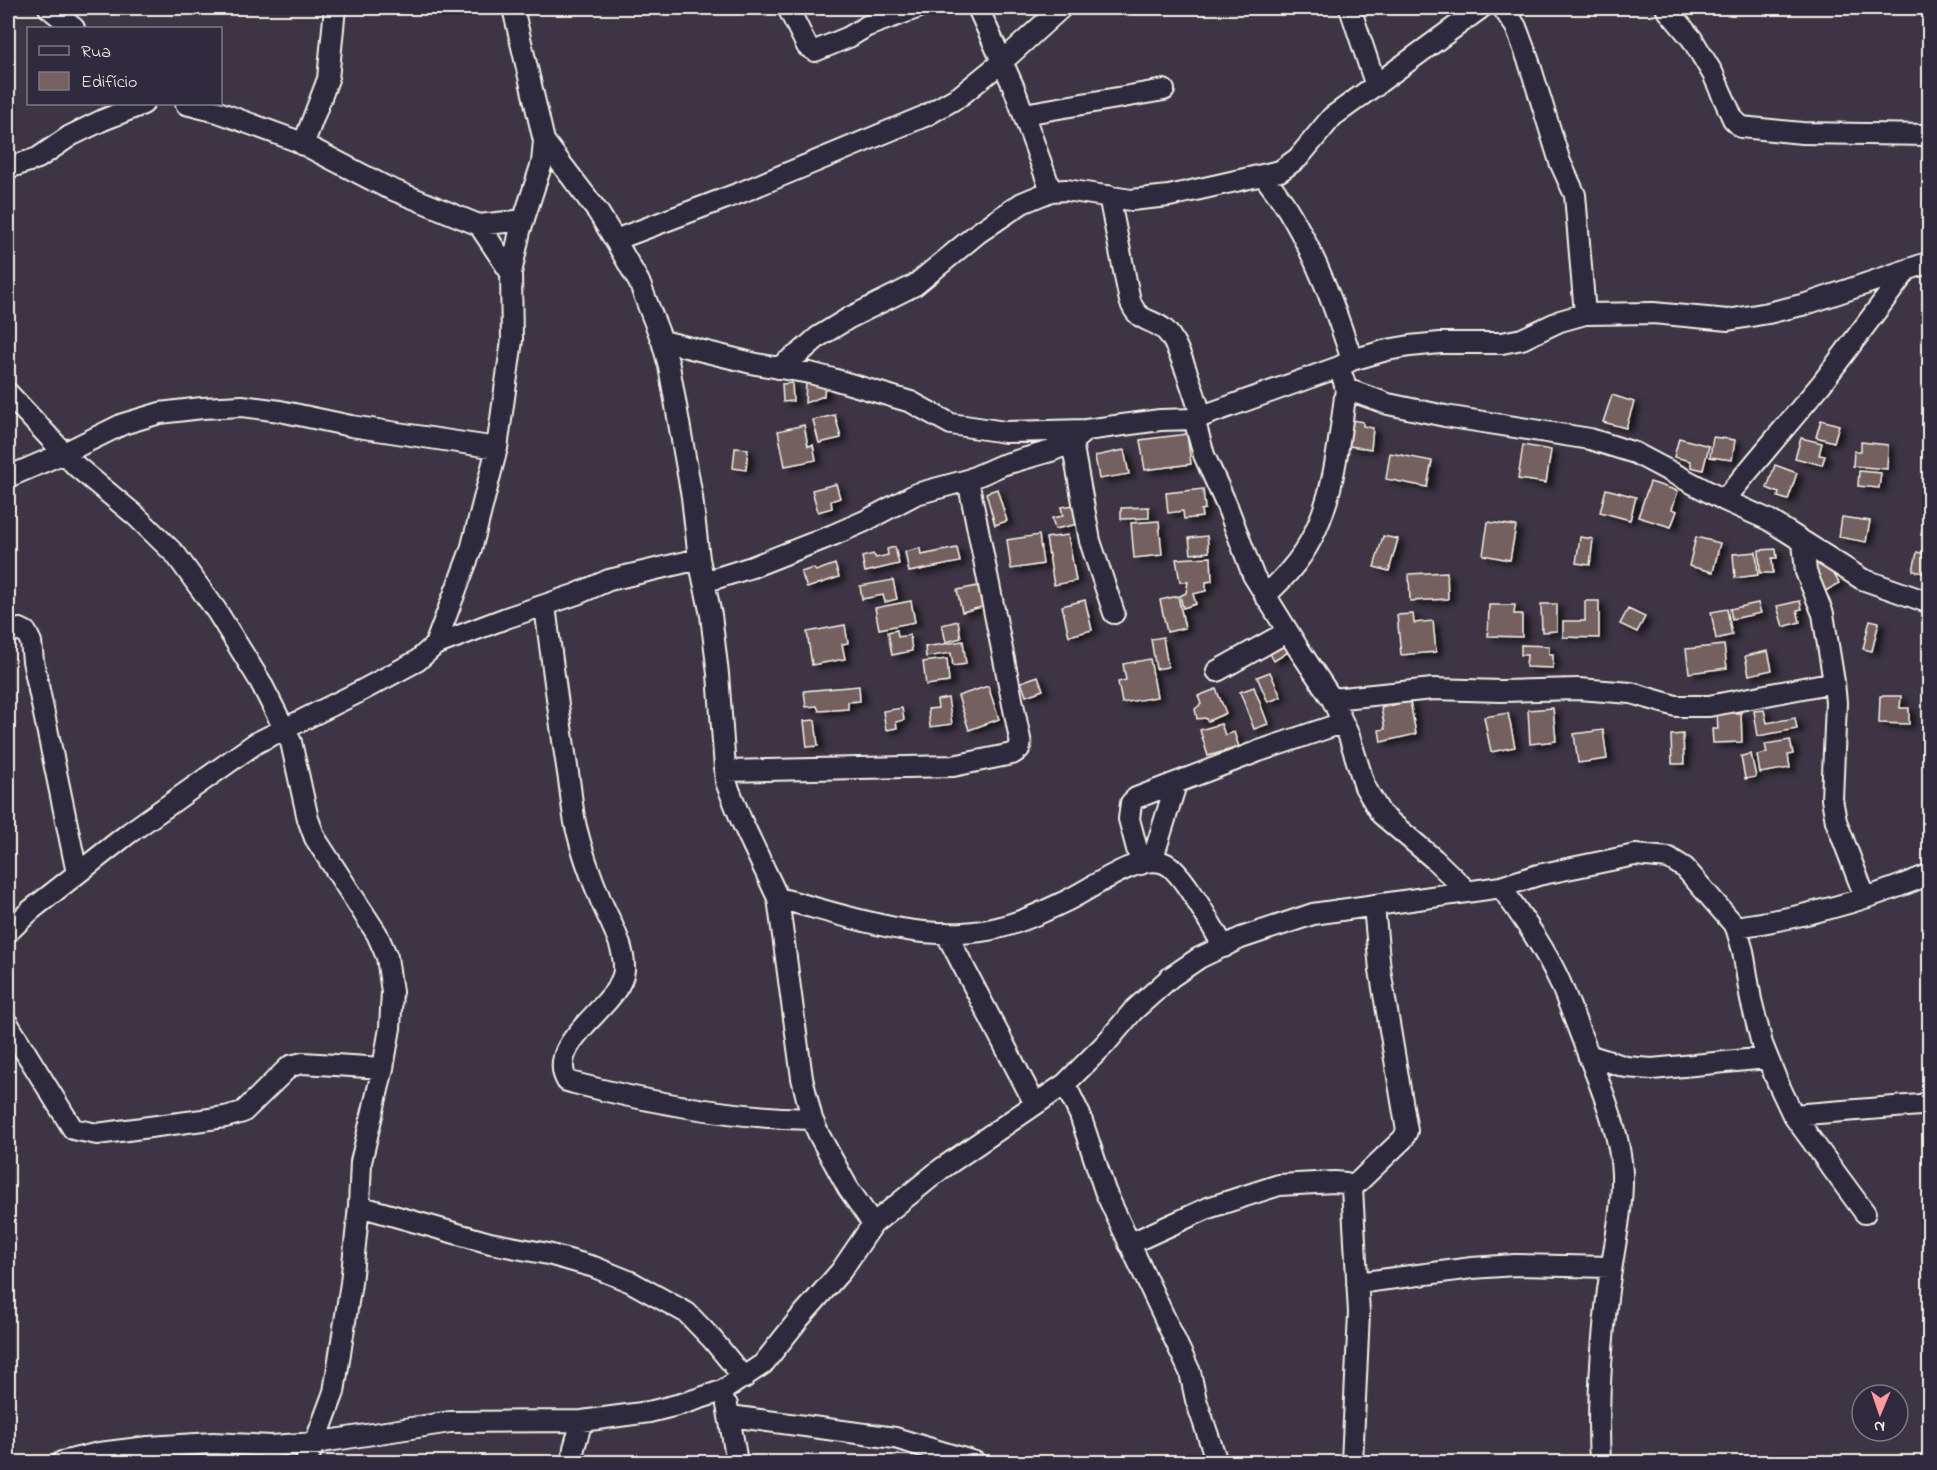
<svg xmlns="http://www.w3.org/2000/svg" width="1937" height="1470" font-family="'Indie Flower',sans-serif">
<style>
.building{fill:#756161;stroke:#f4f1e8;stroke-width:1.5;filter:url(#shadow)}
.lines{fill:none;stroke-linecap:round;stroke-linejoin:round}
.minor-casing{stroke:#f4f1e8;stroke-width:24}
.minor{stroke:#2f2a3d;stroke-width:20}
</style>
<defs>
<filter id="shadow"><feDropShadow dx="6" dy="3.5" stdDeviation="3" flood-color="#0009"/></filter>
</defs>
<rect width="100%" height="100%" fill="#3d3544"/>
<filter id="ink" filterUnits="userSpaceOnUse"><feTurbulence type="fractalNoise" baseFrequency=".0167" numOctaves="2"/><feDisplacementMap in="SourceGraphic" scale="12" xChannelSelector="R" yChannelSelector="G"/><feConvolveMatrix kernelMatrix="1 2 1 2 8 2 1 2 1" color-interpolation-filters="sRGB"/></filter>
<g filter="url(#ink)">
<path class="building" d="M 806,381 L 825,381 L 824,396 L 805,403 Z
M 792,383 L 793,401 L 783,402 L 782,384 Z
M 1612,395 L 1634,402 L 1626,428 L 1603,422 Z
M 835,415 L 841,438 L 819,443 L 813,420 Z
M 1352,420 L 1363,422 L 1363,426 L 1373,428 L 1371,449 L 1349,446 Z
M 1821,420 L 1839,425 L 1834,442 L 1816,437 Z
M 804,425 L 808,446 L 813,445 L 816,460 L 785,466 L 778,431 Z
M 1187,434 L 1191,464 L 1145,470 L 1140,440 Z
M 1713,437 L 1735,440 L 1732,460 L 1710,457 Z
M 1679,438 L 1709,446 L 1703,470 L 1691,467 L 1691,461 L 1674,457 Z
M 1801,438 L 1822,443 L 1819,455 L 1825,456 L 1822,465 L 1795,458 Z
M 1861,442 L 1888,445 L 1887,469 L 1853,466 L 1854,451 L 1861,451 Z
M 1523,445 L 1551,450 L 1546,483 L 1518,479 Z
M 735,448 L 748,449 L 746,470 L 733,468 Z
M 1124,450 L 1129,474 L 1099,479 L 1095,456 Z
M 1390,453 L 1432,461 L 1427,487 L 1386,479 Z
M 1775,465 L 1797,473 L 1788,500 L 1778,497 L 1779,493 L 1767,488 Z
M 1859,471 L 1881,473 L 1879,488 L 1858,486 Z
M 1650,482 L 1678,491 L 1672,509 L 1677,511 L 1671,527 L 1638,517 Z
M 836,484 L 840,498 L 831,501 L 832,508 L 818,512 L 812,490 Z
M 997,489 L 1007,521 L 995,525 L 986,493 Z
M 1203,489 L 1205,509 L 1201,510 L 1202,517 L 1184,519 L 1183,511 L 1168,513 L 1166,493 Z
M 1606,489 L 1636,497 L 1630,520 L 1600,512 Z
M 1929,502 L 1930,502 L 1930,537 L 1921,535 Z
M 1074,505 L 1078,524 L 1055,529 L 1052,518 L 1063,516 L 1061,507 Z
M 1149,507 L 1149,518 L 1121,519 L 1121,508 Z
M 1842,517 L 1870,521 L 1866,542 L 1839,537 Z
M 1159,521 L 1162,555 L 1134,558 L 1131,523 Z
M 1488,522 L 1516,526 L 1510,560 L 1483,555 Z
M 1039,535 L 1043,564 L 1011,569 L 1007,540 Z
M 1068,535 L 1076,581 L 1054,585 L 1046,538 Z
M 1207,536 L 1209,552 L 1191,554 L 1189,538 Z
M 1383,536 L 1398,539 L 1389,571 L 1374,567 Z
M 1580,537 L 1593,539 L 1590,565 L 1576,563 Z
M 1696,537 L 1720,543 L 1713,572 L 1689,566 Z
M 895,547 L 899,564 L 865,572 L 862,557 L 873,554 L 876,558 L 888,555 L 887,549 Z
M 920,548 L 921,555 L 957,548 L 960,562 L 909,572 L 905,552 Z
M 1776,549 L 1777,558 L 1772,558 L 1773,573 L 1760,573 L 1759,550 Z
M 1756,552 L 1758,575 L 1735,578 L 1733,554 Z
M 1917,552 L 1930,555 L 1930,574 L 1913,571 Z
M 1211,557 L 1212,581 L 1206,582 L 1206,591 L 1193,594 L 1196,604 L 1183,608 L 1180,596 L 1186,593 L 1188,582 L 1180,582 L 1176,559 Z
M 1824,557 L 1839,583 L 1824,592 L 1809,565 Z
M 835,564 L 839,577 L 807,588 L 801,572 L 813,568 L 816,571 Z
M 1447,572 L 1448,599 L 1410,601 L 1409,574 Z
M 893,580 L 897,599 L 885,602 L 883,595 L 862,599 L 860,586 Z
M 978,586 L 982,607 L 962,612 L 957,590 Z
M 1178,596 L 1185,628 L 1167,632 L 1160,600 Z
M 1085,600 L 1092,630 L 1069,636 L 1062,606 Z
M 911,601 L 915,622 L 879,629 L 875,608 Z
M 1585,601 L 1599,601 L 1599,638 L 1563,637 L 1563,621 L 1585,621 Z
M 1800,601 L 1802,609 L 1797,610 L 1800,622 L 1783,627 L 1777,606 Z
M 1758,603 L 1761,613 L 1732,619 L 1730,609 Z
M 1541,604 L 1557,604 L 1557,631 L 1542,632 Z
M 1489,605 L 1515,605 L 1514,614 L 1522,614 L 1522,637 L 1488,636 Z
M 1628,609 L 1645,617 L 1637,632 L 1620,624 Z
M 1727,609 L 1732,635 L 1716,639 L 1711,612 Z
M 1413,614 L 1414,623 L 1433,621 L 1436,652 L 1401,655 L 1397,615 Z
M 1870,620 L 1879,622 L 1872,651 L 1863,649 Z
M 958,621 L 961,638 L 946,642 L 942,625 Z
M 845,625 L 848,643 L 842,644 L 845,659 L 812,665 L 807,632 Z
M 897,630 L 898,637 L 910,635 L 912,651 L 892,655 L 888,632 Z
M 1163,637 L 1168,667 L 1156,669 L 1151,639 Z
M 1282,638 L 1290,651 L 1274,661 L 1267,648 Z
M 963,641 L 966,664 L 953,666 L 951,653 L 926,657 L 925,647 Z
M 1521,645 L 1549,646 L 1549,654 L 1553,654 L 1553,668 L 1526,667 L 1527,655 L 1521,655 Z
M 1724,645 L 1727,668 L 1689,673 L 1686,649 Z
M 1768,651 L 1772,670 L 1749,675 L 1745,656 Z
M 947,659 L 949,682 L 926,685 L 923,662 Z
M 1150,659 L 1157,697 L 1122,703 L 1118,682 L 1126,680 L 1123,664 Z
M 1270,672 L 1281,697 L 1268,702 L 1257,677 Z
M 1038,676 L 1043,690 L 1026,696 L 1021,682 Z
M 859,686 L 860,701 L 848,702 L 848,709 L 819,711 L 817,706 L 806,707 L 804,691 Z
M 988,686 L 999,719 L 969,730 L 958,696 Z
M 1254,687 L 1268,724 L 1254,729 L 1240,692 Z
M 1216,689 L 1226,713 L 1208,721 L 1205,718 L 1197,719 L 1195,709 L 1201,704 L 1198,696 Z
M 1880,696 L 1901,696 L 1900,708 L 1909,708 L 1909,724 L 1879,723 Z
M 948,698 L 952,724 L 930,727 L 928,709 L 938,708 L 937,700 Z
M 1410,701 L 1416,734 L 1381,742 L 1379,730 L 1385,729 L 1381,708 Z
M 902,708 L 904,720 L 896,722 L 897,728 L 886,730 L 883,711 Z
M 1553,708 L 1556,741 L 1530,744 L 1528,710 Z
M 1764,710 L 1767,723 L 1795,718 L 1797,729 L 1758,736 L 1754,711 Z
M 1927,712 L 1930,712 L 1930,735 L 1927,735 Z
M 1508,713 L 1515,747 L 1491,752 L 1484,717 Z
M 1717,713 L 1741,713 L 1742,742 L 1713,743 L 1712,729 L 1718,729 Z
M 815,720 L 818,746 L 807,747 L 804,721 Z
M 1221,724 L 1225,735 L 1234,732 L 1239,747 L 1208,756 L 1200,730 Z
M 1603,730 L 1607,759 L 1578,763 L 1574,734 Z
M 1683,734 L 1684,764 L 1672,764 L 1671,735 Z
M 1790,740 L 1793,754 L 1788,755 L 1790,768 L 1760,773 L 1757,755 L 1767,753 L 1765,744 Z
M 1751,754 L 1756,777 L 1745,779 L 1741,756 Z"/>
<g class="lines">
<g class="minor-casing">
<path id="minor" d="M 49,8 L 74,28
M 788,8 L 807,46 L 815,51 L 849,37 L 867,26 L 917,8
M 978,8 L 1014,88 L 1051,191
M 1350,8 L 1376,86
M 1503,8 L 1516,27 L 1529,62 L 1560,162 L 1575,195 L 1585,314
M 1666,8 L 1692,39 L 1713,74 L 1733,119 L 1741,127 L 1802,133 L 1930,135
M 186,104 L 218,112 L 297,141 L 386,187 L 479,225 L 524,220
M 1024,114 L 1164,90
M 544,141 L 598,212 L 615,240 L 639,282 L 662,341 L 669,366 L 692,497 L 699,559 L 711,615 L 718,674 L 726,782 L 742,822 L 778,898 L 802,1078 L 812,1119 L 819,1135 L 848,1188 L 873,1224
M 303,145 L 328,79 L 335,8
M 8,168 L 38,158 L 70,136 L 103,120 L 143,104
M 1263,175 C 1272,187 1281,198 1288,210 C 1316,256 1335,308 1352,360
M 1109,196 L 1130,301 C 1139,324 1150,317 1165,330 C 1180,343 1194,396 1202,417
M 479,225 L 511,273
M 615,240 L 742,192 L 925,116 L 960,96 L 1003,61 L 1061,8
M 662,341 L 756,364 L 810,373 L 833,379 L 911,402 L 951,424 L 1005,432 L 1086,430 L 1160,420 L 1194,419 L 1339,367 L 1352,360 L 1387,350 L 1410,346 L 1440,343 L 1502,343 L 1522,339 L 1560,321 L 1585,314 L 1653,313 L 1728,320 L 1768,313 L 1806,304 L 1930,262
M 778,368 L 801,352 L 818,337 L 849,318 L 915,285 L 978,233 L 1022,203 L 1051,191 L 1066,190 L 1131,200 L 1169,196 L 1280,171 L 1298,158 L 1332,117 L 1481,8
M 1346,389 L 1388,404 L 1445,416 L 1590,439 L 1635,453 L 1724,500 L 1769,520 L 1862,579 L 1930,603
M 8,393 L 76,466 L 136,516 L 176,555 L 216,610 L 260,681 L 291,742 L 308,819 L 315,838 L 377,934 L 387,957 L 392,992 L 390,1028 L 383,1068 L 361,1162 L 359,1206 L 351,1283 L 334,1392 L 315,1443 L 306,1462
M 1194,419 L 1204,455 L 1227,506 L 1253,575 L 1298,648 L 1332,699 L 1349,736 L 1365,787 L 1381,814 L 1434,859 L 1467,891
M 1072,442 L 1090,541 L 1114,613
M 8,477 L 64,453 L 123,424 L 160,413 L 202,408 L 242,406 L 280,411 L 351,426 L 497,448
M 1724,500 L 1822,383 L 1907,270
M 1803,542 L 1806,572 L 1823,614 L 1834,682 L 1836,703 L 1832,799 L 1836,821 L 1865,897
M 704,582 L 752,567 L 833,535 L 865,521 L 916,494 L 968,480 L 1002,465 L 1051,451 L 1072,442 L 1086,430
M 1265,596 C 1274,587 1283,579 1291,569 C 1333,521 1338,449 1346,389 L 1343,378
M 545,606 C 552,661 559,717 568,773 C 571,791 572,810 576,827 C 582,852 591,877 601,901 C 610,922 625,946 624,970 C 621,1006 544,1041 567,1081 L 574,1083 C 652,1103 732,1118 812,1119
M 8,632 L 20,629 L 26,632 L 31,642 L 33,661 L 77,873
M 435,645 L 506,618 L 577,594 L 609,580 L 699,559
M 1217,671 L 1287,632
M 1332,699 L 1433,689 L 1501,691 L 1579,689 L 1631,693 L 1676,706 L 1709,706 L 1834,682
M 725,771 L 953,766 L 1012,754 C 1019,750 1022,748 1020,739 L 968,480
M 1152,861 L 1176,784
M 1141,864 L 1129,819 L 1131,803 L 1136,798 L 1259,751 L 1342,723
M 1501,887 C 1522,917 1544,947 1559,980 C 1570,1005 1579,1031 1589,1056 C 1603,1093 1620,1133 1622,1173 C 1623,1209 1613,1254 1608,1290 C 1601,1348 1597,1405 1600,1462
M 778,898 C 845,915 917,943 988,930 C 1016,925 1043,912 1068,900 C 1091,889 1139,853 1164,863 C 1182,869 1213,929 1224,947
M 1736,927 C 1802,918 1868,900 1930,874
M 8,932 L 31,910 L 129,833 L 256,743 L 357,693 L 417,661 L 435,645 L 471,550 L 497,448 L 512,340 L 511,273 L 520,231 L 542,163 L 544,141 L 513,8
M 946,933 L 1035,1104
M 8,1024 L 73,1129 L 97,1134 L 225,1117 L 243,1112 L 290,1066 L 303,1063 L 383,1068
M 1588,1055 L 1626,1067 L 1652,1069 L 1767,1058
M 1065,1084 L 1080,1115 L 1105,1191 L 1190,1372 L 1196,1400 L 1217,1462
M 1793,1115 L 1920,1105 L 1930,1102
M 1352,1188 L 1403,1139 L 1407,1131 L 1380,970 L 1374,906
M 359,1206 L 490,1243 L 548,1254 L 594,1267 L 631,1282 L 687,1313 L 712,1339 L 744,1378
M 1129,1244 L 1208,1208 L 1279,1185 L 1334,1182 L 1346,1183 L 1352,1188 L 1359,1313 L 1352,1462
M 1357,1283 L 1472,1268 L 1515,1265 L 1611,1267
M 727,1405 L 737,1462
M 730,1416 L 895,1438 L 975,1462
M 62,1462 L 99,1453 L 148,1447 L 213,1443 L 271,1446 L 315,1443 L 450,1422 L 582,1421 L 649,1412 L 685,1403 L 722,1391 L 763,1364 L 798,1320 L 841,1271 L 873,1224 L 941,1169 L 1065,1084 L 1106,1043 L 1133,1011 L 1171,977 L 1199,958 L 1241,938 L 1313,914 L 1501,887 L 1538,875 L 1635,855 L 1669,858 L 1685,868 L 1736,927 L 1743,951 L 1751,1000 L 1762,1044 L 1777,1081 L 1793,1115 L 1865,1213
M 572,1462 L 574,1448 L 582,1421"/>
</g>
<use href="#minor" class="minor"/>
</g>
</g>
<rect width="1937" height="1470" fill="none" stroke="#2f2a3d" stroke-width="30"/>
<rect x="15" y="15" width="1907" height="1440" fill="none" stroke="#f4f1e8" stroke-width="2" filter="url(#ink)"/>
<rect x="27" y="27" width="195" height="78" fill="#2f2a3d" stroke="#7e7a81" stroke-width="1.5"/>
<rect x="39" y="46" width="30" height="9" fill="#2f2a3d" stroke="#7e7a81" stroke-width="1.5"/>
<text x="81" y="57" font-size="18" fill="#f4f1e8">Rua</text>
<rect x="39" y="72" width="30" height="18" fill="#756161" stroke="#7e7a81" stroke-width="1.5"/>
<text x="81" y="87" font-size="18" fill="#f4f1e8">Edifício</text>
<g transform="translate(1880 1413) rotate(182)"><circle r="28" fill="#2f2a3d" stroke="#7e7a81" stroke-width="1.5"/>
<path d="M0-4.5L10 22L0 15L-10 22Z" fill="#ff9aa2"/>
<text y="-9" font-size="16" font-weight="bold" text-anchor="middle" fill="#f4f1e8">N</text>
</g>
</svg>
